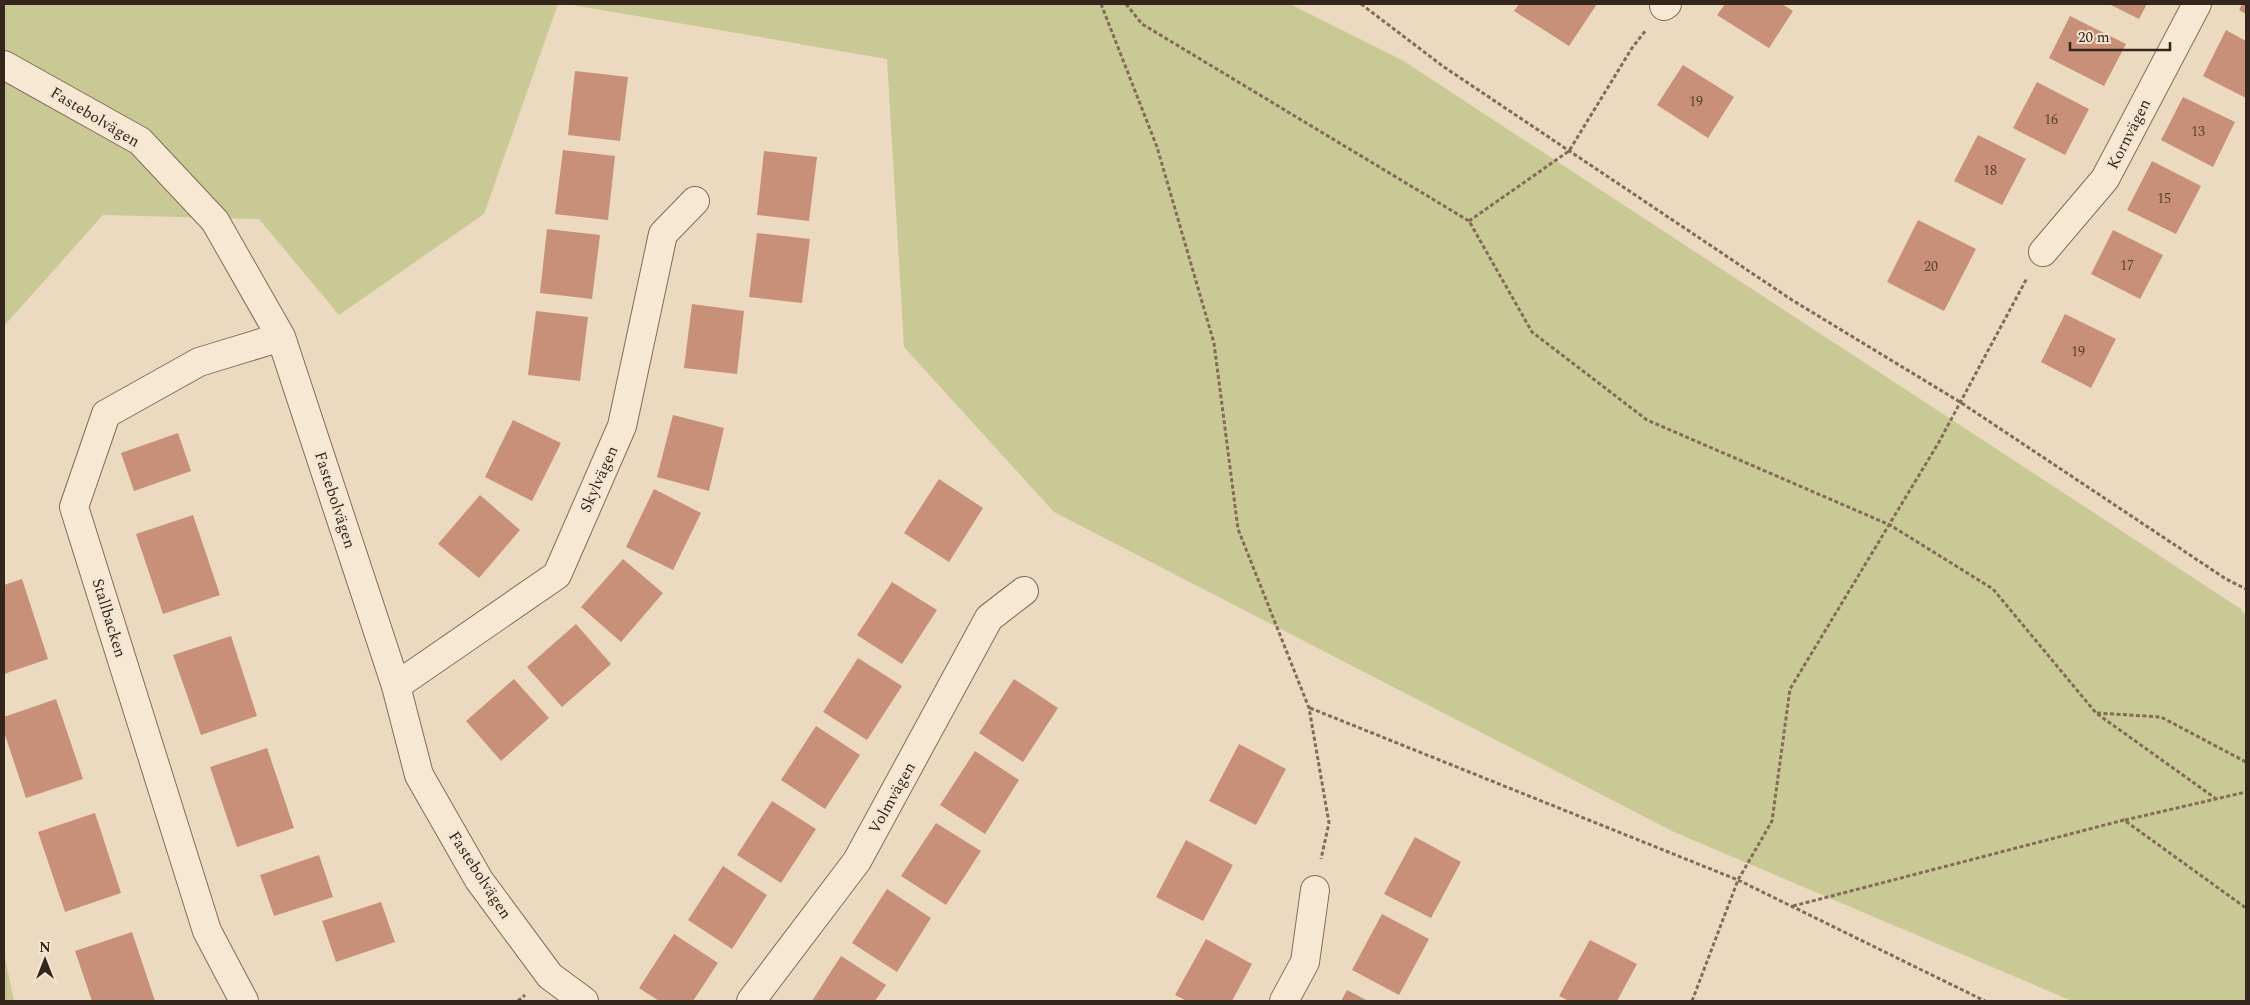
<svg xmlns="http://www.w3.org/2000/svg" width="2250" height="1005" font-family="Spectral,serif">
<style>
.green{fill:#c9c995}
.building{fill:#c89078}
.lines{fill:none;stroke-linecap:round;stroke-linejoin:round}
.street-casing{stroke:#846b59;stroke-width:30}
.path{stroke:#846b59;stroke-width:3;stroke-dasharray:4 2.5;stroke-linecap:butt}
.street{stroke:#f7e8d3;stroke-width:28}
.labels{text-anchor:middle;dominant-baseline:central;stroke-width:5;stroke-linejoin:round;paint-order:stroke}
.number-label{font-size:14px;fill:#594034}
.street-label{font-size:16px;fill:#34251d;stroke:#f3e5d0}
</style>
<rect width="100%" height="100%" fill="#ecdac0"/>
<path class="green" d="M 4,4 L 558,4 L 484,214 L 339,315 L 259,219 L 103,215 L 4,326 Z
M 567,4 L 1290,4 L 1402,60 L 2241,609 L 2246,617 L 2246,1001 L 2072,1001 L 1674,832 L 1054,512 L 904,347 L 887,59 Z
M 4,953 L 14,1001 L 4,1001 Z"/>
<path class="building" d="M 1519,4 L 1597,4 L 1569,46 L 1514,11 Z
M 1725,4 L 1782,4 L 1793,11 L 1769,48 L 1717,15 Z
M 2109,4 L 2147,4 L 2139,19 Z
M 2242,4 L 2246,4 L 2246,14 L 2239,10 Z
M 2070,16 L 2126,44 L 2104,86 L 2049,58 Z
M 2226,30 L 2246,41 L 2246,98 L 2203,76 Z
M 1683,65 L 1734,97 L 1708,138 L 1657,105 Z
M 575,71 L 628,77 L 620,141 L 568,135 Z
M 2037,82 L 2089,109 L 2065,155 L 2013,128 Z
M 2183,97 L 2235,122 L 2213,167 L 2161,140 Z
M 1978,135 L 2026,159 L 2002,205 L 1954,181 Z
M 563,150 L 615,156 L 608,220 L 555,214 Z
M 764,151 L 817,157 L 809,221 L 757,215 Z
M 2152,161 L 2201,186 L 2176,234 L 2127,210 Z
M 1918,220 L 1976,249 L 1944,311 L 1887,282 Z
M 547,229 L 600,235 L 592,299 L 540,293 Z
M 2113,230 L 2163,255 L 2140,299 L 2091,274 Z
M 757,233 L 810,239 L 802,303 L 749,297 Z
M 692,304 L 744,311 L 737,374 L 684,368 Z
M 536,311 L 588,317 L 580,381 L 528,375 Z
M 2065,314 L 2116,339 L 2091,388 L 2041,362 Z
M 673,415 L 724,428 L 709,491 L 657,477 Z
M 513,420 L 561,443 L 532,501 L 485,477 Z
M 178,433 L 191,471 L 134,491 L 121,453 Z
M 939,479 L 983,508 L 949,562 L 904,533 Z
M 654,489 L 701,513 L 673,570 L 626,547 Z
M 480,495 L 520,530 L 479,578 L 438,544 Z
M 193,515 L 220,595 L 163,614 L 136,534 Z
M 623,559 L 663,593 L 621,642 L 581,607 Z
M 22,579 L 48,659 L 4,674 L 4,585 Z
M 892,582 L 937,610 L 902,664 L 857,635 Z
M 576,624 L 611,664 L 562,707 L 527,667 Z
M 231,636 L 257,716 L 201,735 L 173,655 Z
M 858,658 L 902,686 L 867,740 L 823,712 Z
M 514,679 L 549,718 L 501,761 L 466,721 Z
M 1014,679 L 1058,708 L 1023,762 L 979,733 Z
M 56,699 L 83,779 L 26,798 L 4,732 L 4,717 Z
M 816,726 L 860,755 L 825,809 L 781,780 Z
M 1239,744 L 1286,769 L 1256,825 L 1209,801 Z
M 267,748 L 294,828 L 237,847 L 210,767 Z
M 975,751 L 1019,780 L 985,834 L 940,805 Z
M 772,801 L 816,829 L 781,883 L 737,855 Z
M 95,813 L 121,893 L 65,912 L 38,832 Z
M 936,823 L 981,851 L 946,905 L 901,876 Z
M 1415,837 L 1461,862 L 1431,918 L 1384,894 Z
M 1186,840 L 1233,865 L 1203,921 L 1156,897 Z
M 319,855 L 333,897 L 274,916 L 260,875 Z
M 723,866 L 767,895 L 732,949 L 688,920 Z
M 887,889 L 931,918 L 897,972 L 852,943 Z
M 381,902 L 395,942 L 336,962 L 322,921 Z
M 1382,914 L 1429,939 L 1399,995 L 1352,970 Z
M 132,932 L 155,1001 L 92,1001 L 75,951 Z
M 674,934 L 718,963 L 693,1001 L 659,1001 L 639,988 Z
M 1206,939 L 1252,964 L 1232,1001 L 1187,1001 L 1175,995 Z
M 1590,940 L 1637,964 L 1617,1001 L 1569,1001 L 1559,996 Z
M 841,956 L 886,985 L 875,1001 L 812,1001 Z
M 1347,990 L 1368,1001 L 1341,1001 Z"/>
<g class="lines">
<g class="street-casing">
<path id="street" d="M 1664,6 L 1667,4
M 4,65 L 140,141 L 215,221 L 281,337 L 396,686 L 419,775 L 479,880 L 550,976 L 584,1001
M 2043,252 L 2105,179 L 2197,4
M 396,686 L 557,575 L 622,426 L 663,234 L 695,201
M 244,1001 L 207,931 L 74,507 L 106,414 L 199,362 L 281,337
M 751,1001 L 857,861 L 989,618 L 1024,591
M 1284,1001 L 1305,962 L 1315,890"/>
</g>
<path class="path" d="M 1101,4 L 1157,147 L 1214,343 L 1238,529 L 1309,708 L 1329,823 L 1321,859
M 1126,4 L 1142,24 L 1469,221 L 1532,332 L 1647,420 L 1890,525 L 1993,589 L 2096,713 L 2215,798
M 1361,4 L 1444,67 L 1792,300 L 1960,402 L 2226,579 L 2246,589
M 1469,221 L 1569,151 L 1632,48 L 1646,30
M 1310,708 L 1738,880 L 1985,1001
M 2097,713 L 2161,717 L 2246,762
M 2125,820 L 2246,792
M 1793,906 L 2124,820 L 2246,908
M 518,1001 L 525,995
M 1692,1001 L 1738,880 L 1772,821 L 1790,689 L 1939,442 L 2027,278"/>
<use href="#street" class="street"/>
</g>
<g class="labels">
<g class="number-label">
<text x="1696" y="101">19</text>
<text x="2051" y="119">16</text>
<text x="2198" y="131">13</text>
<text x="1990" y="170">18</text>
<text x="2164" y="198">15</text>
<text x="2127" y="265">17</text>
<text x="1931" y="266">20</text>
<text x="2078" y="351">19</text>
</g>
<g class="street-label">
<text transform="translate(95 117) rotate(31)">Fastebolvägen</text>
<text transform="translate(2129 134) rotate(-63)">Kornvägen</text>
<text transform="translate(599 479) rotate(-66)">Skylvägen</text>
<text transform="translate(335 500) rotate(72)">Fastebolvägen</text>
<text transform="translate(109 618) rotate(73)">Stallbacken</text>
<text transform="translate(892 798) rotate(-61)">Volmvägen</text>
<text transform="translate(480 875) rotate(57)">Fastebolvägen</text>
</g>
</g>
<rect width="2250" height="1005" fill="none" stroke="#34251d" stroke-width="10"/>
<g transform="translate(45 960)" stroke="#f3e5d0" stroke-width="4" paint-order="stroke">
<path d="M0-4L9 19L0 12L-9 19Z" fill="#34251d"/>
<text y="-8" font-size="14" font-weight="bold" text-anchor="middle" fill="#34251d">N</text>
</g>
<path d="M2070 42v8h100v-8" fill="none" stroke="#34251d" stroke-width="2.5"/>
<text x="2078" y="42" font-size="15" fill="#34251d" stroke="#f3e5d0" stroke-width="4" paint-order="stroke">20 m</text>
</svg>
